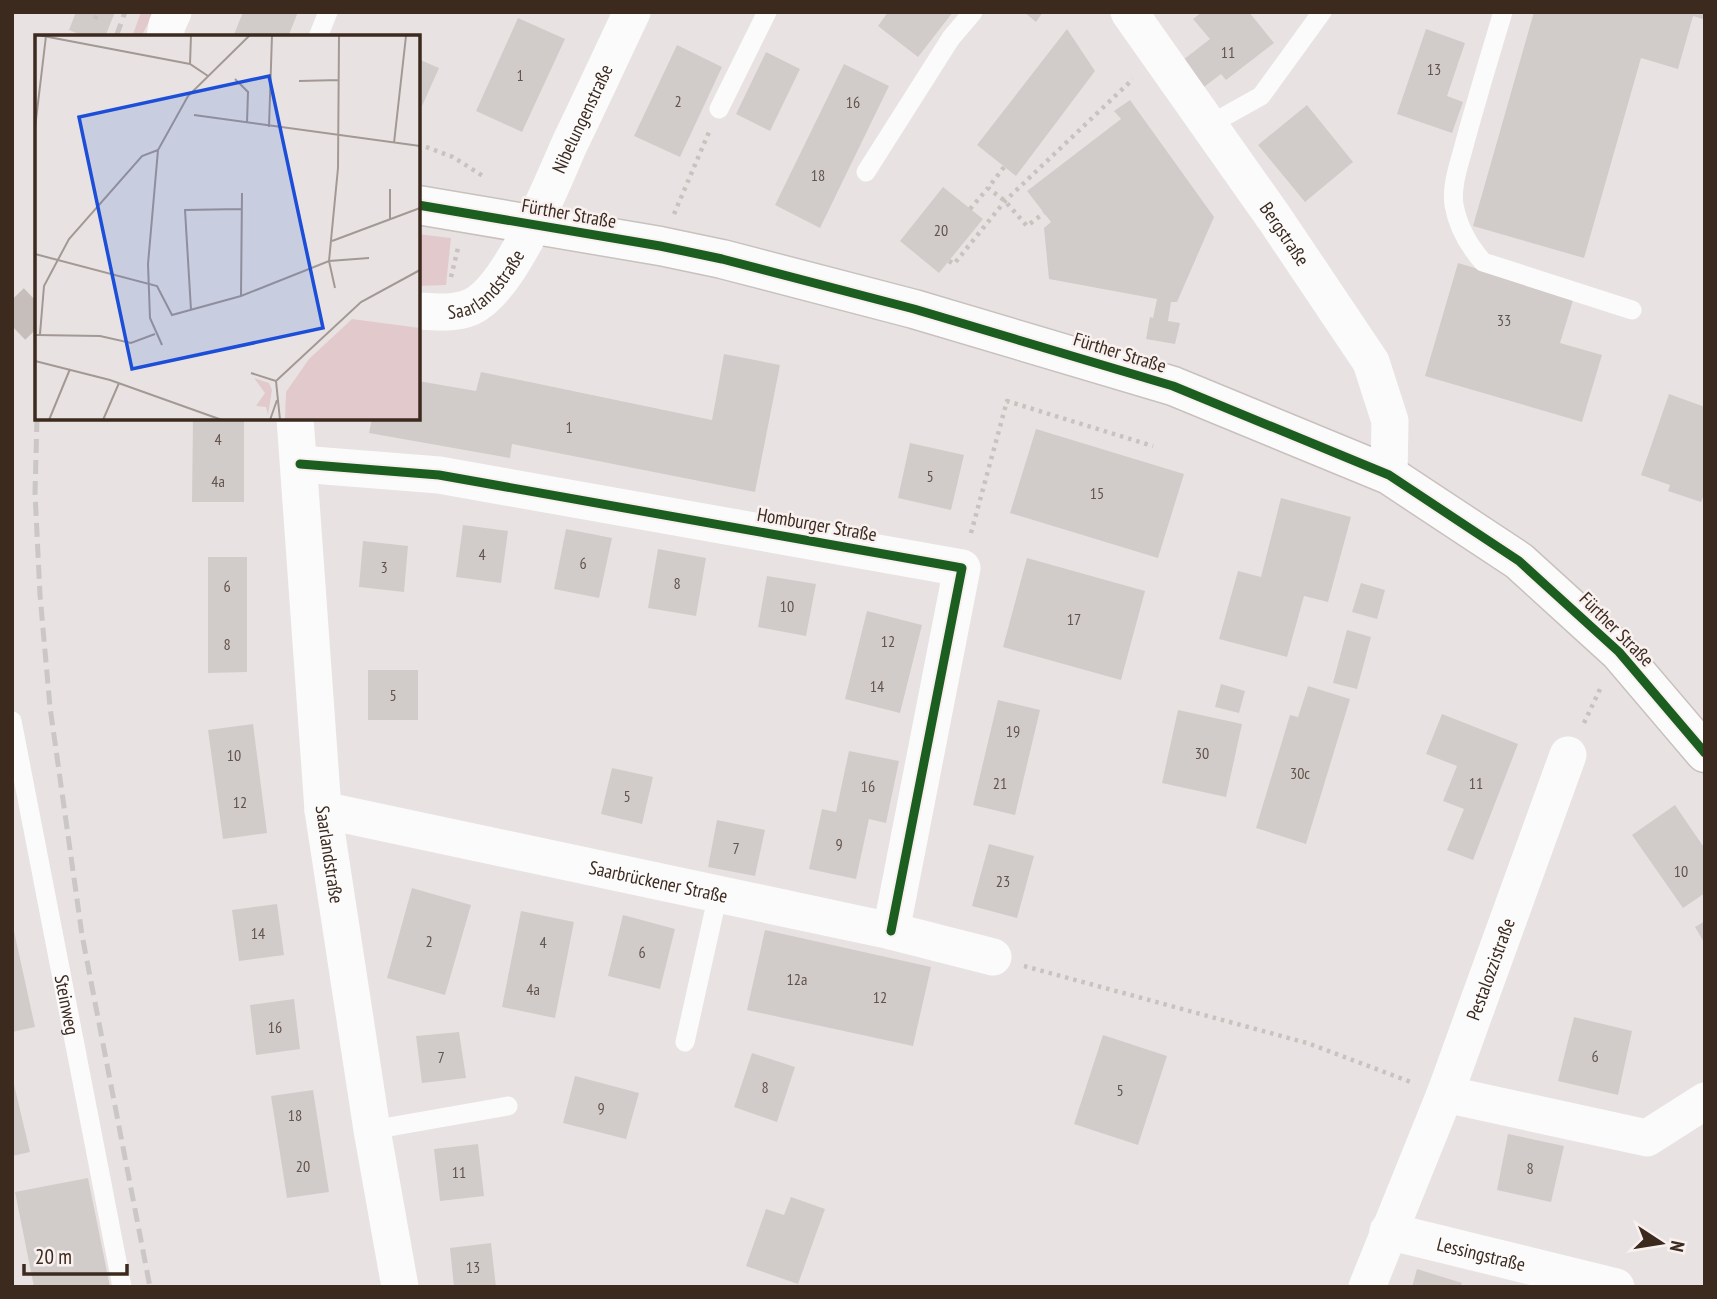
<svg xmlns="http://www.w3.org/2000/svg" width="1717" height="1299" font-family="'PT Sans Narrow',sans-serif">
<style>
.green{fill:#e2cacc}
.building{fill:#d1ccca}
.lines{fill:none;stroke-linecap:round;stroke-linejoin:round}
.secondary-tunnel{stroke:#c6bebb;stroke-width:38;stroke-dasharray:38 19;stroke-linecap:butt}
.secondary-casing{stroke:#c8c1be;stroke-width:41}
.path{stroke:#c9c2bf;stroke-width:4.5;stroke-dasharray:3.5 5;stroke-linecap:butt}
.service{stroke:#fcfbfb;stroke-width:19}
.minor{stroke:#fcfbfb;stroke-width:37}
.secondary{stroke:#fcfbfb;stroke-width:38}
.rail{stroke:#cac7c6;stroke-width:5;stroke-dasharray:14 7;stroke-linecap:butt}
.cycleway-casing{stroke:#f8f1f0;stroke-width:13}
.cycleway{stroke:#1b5e20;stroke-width:9}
.labels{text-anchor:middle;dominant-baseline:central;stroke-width:5;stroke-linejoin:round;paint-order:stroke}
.number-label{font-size:16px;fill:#62534b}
.street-label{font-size:19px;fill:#3c2a1f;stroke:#f8f1f0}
.inset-road{fill:none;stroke:#a39994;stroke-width:2}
.view{fill:#1d4ed8;fill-opacity:0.15;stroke:#1d4ed8;stroke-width:3.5}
.inset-edge{fill:none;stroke:#3c2a1f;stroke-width:3.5}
</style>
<rect width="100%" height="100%" fill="#e8e3e2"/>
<path class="green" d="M 141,12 L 154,12 L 141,37 L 132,37 Z
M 418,234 L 451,238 L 446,285 L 418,286 Z"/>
<path class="building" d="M 76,12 L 115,12 L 105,37 L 86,37 L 69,30 Z
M 243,12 L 298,12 L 288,37 L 233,37 Z
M 888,12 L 953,12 L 918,57 L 878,26 Z
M 1024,12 L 1043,12 L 1036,22 Z
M 1202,12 L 1249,12 L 1274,43 L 1226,80 L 1221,74 L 1204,87 L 1183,60 L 1210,39 L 1193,19 Z
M 1534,12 L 1705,12 L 1703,19 L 1693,16 L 1678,69 L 1641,58 L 1584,258 L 1473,226 Z
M 518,18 L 565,39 L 522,132 L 476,111 Z
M 1067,29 L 1095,71 L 1016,176 L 977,145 Z
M 1426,29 L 1465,43 L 1447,96 L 1463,102 L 1452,133 L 1397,114 Z
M 677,45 L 722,67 L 680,157 L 634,136 Z
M 766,52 L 800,69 L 770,131 L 736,114 Z
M 418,59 L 439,68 L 418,115 Z
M 844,64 L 889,86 L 820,228 L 775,205 Z
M 1130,100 L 1214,217 L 1177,302 L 1171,302 L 1168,321 L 1180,323 L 1175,344 L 1146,339 L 1150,317 L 1153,318 L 1157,299 L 1049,279 L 1044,228 L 1051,222 L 1027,191 L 1121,119 L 1114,111 Z
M 1307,105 L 1353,162 L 1305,202 L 1258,145 Z
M 943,187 L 983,219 L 939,273 L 900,241 Z
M 1458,263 L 1574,297 L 1560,343 L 1602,355 L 1582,422 L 1425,376 Z
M 724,354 L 780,365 L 755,492 L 512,444 L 510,458 L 369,433 L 372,418 L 418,418 L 418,381 L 476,391 L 481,372 L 712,420 Z
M 1669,394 L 1705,407 L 1705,492 L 1701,502 L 1668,491 L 1670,485 L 1641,475 Z
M 193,418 L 244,419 L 244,502 L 192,502 Z
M 1036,429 L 1184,474 L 1158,558 L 1010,513 Z
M 910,443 L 964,455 L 951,510 L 898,498 Z
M 1281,498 L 1351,517 L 1328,602 L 1304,596 L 1287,657 L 1219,639 L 1238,571 L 1261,577 Z
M 463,525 L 508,531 L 501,583 L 456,577 Z
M 566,529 L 612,538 L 599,598 L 554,589 Z
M 363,541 L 408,546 L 404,592 L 359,587 Z
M 658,549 L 706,558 L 696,616 L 648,608 Z
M 208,557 L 247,557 L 247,672 L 208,673 Z
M 1027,558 L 1145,591 L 1121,680 L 1003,647 Z
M 767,576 L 816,584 L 806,636 L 758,627 Z
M 1361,583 L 1385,590 L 1377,619 L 1352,612 Z
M 867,611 L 922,625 L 900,713 L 845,699 Z
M 1347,630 L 1371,637 L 1357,689 L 1333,683 Z
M 368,670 L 418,670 L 418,720 L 368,720 Z
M 1221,684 L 1245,691 L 1239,713 L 1215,707 Z
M 1308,686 L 1350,699 L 1306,844 L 1256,828 L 1290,715 L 1298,717 Z
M 998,700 L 1040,710 L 1015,815 L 973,805 Z
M 1178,710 L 1242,724 L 1226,797 L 1162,783 Z
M 1442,714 L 1518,744 L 1473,860 L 1447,850 L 1464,809 L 1443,801 L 1457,766 L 1426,754 Z
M 253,724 L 267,833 L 223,839 L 208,730 Z
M 849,751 L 899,761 L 886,823 L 869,819 L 856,879 L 809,869 L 822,809 L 836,812 Z
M 612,768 L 653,777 L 642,824 L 601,814 Z
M 1675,805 L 1705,849 L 1705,893 L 1683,908 L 1632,835 Z
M 717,820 L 765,830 L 755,876 L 708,867 Z
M 989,844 L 1034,856 L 1017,918 L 972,906 Z
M 412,888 L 471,905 L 445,995 L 387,978 Z
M 277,904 L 284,955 L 239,961 L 232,910 Z
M 521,911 L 574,922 L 555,1018 L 502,1007 Z
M 623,915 L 675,929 L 660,989 L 608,976 Z
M 1705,921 L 1705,944 L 1695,927 Z
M 12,922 L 35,1027 L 12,1032 Z
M 765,930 L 931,967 L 913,1046 L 747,1010 Z
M 294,999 L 300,1049 L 256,1055 L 250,1005 Z
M 1574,1017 L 1632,1031 L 1618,1095 L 1558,1081 Z
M 459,1032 L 466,1078 L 422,1083 L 416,1036 Z
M 1103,1035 L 1167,1056 L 1138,1145 L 1074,1124 Z
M 752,1053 L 795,1067 L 777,1122 L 734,1107 Z
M 12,1076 L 30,1152 L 12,1156 Z
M 575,1076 L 639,1093 L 626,1139 L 563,1123 Z
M 313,1090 L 329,1192 L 287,1198 L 271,1096 Z
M 1508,1134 L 1564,1146 L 1551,1202 L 1497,1190 Z
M 478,1144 L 484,1196 L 440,1201 L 434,1149 Z
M 88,1178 L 110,1287 L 34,1287 L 15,1192 Z
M 791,1197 L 825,1209 L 798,1284 L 746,1266 L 766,1209 L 784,1215 Z
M 491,1243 L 496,1287 L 454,1287 L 450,1248 Z
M 1417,1269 L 1462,1283 L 1460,1287 L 1412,1287 Z"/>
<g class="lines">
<path class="secondary-tunnel" d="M 12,326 L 37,302"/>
<g class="secondary-casing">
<path id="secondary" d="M 418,205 L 660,246 L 722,259 L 914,309 L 1173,386 L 1389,475 L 1519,561 L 1619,652 L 1705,753"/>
</g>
<path class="path" d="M 95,19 L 98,12
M 418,144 L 453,157 L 486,178
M 1004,167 L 988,188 L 1005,201 L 1027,226 L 1044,213
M 970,209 L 988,188
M 674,214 L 709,132
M 949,261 L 954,264 L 1005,201 L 1133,79
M 451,277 L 458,248
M 971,533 L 1007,401 L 1153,446
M 1584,723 L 1601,687
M 1024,966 L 1307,1043 L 1411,1082"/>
<g class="service">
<path d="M 1503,12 C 1490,55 1477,98 1465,142 C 1460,162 1451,184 1454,205 C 1458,227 1469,246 1483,262 L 1632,310"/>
<path d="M 318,37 L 328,12"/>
<path d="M 719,109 L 767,12"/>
<path d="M 1209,125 L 1261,96 L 1322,12"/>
<path d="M 866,172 L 951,38 L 973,12"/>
<path id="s1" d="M 12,721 L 122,1287"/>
<path d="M 685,1042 L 718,894"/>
<path d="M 372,1130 L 508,1106"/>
</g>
<g class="minor">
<path id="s2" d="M 1129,12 L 1275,219 L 1371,362 L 1390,421 L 1389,475"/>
<path d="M 165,37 L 167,25 L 173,12"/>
<path id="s3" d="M 418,311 C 435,312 455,314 471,307 C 511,289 552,183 570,143 C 591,100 611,56 632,12"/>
<path id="s4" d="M 295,418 L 323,810 L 372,1130 L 400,1287"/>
<path d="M 300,464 L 439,475 L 962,568 L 891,931"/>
<path id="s5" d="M 323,810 L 891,931 L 993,957"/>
<path d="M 1445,1094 L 1647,1138 L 1705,1101"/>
<path id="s6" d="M 1388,1231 L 1616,1287"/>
<path id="s7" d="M 1367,1287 L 1445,1094 L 1568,755"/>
</g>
<use href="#secondary" class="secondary"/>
<path class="rail" d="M 116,37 L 125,12
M 37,418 L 35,493 L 40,595 L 50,707 L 82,935 L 150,1287"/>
<g class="cycleway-casing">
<path id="cycleway" d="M 418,205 L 660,246 L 722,259 L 914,309 L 1173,386 L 1389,475 L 1519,561 L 1619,652 L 1705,753
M 300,464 L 439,475 L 962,568 L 891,931"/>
</g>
<use href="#cycleway" class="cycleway"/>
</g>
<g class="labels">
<g class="number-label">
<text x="1228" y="52">11</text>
<text x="1434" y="69">13</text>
<text x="520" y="75">1</text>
<text x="678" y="101">2</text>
<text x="853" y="102">16</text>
<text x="818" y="175">18</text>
<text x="941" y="230">20</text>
<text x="1504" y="320">33</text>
<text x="569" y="427">1</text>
<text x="218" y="439">4</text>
<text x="930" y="476">5</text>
<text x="218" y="481">4a</text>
<text x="1097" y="493">15</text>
<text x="482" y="554">4</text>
<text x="583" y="563">6</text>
<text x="384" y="567">3</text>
<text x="677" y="583">8</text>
<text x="227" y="586">6</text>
<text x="787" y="606">10</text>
<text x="1074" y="619">17</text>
<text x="888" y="641">12</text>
<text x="227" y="644">8</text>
<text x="877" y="686">14</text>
<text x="393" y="695">5</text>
<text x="1013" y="731">19</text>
<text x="1202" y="753">30</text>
<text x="234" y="755">10</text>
<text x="1300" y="773">30c</text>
<text x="1000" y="783">21</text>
<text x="1476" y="783">11</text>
<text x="868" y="786">16</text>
<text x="627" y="796">5</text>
<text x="240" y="802">12</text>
<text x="839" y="844">9</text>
<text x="736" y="848">7</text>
<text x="1681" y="871">10</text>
<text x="1003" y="881">23</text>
<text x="258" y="933">14</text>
<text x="429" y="941">2</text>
<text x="543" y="942">4</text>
<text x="642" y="952">6</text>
<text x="797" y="979">12a</text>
<text x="533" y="989">4a</text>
<text x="880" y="997">12</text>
<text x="275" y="1027">16</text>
<text x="1595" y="1056">6</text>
<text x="441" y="1057">7</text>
<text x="765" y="1087">8</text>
<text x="1120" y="1090">5</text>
<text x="601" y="1108">9</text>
<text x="295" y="1115">18</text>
<text x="303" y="1166">20</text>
<text x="1530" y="1168">8</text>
<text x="459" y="1172">11</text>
<text x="473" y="1267">13</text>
</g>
<g class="street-label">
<text stroke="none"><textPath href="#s3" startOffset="275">Nibelungenstraße</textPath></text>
<text transform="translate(569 213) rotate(10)">Fürther Straße</text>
<text stroke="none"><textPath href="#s2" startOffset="271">Bergstraße</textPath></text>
<text stroke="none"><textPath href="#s3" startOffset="79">Saarlandstraße</textPath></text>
<text transform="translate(1120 352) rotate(17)">Fürther Straße</text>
<text transform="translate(817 524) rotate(10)">Homburger Straße</text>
<text transform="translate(1617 629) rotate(45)">Fürther Straße</text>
<text stroke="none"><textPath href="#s4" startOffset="438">Saarlandstraße</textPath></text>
<text stroke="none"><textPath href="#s5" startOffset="343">Saarbrückener Straße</textPath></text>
<text stroke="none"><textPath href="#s7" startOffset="341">Pestalozzistraße</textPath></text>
<text stroke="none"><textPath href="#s1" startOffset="289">Steinweg</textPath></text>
<text stroke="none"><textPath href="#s6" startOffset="96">Lessingstraße</textPath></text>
</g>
</g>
<g transform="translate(35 35)">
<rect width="385" height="385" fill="#e8e3e2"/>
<path d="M 317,284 L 385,293 L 385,385 L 250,385 L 251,357 L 274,324 ZM 219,343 L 234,348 L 237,355 L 233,380 L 231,372 L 221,371 L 230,358 Z" fill="#e2cacc"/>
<path class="inset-road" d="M 3,0 L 155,29 L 173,41M 155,29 L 156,0M 200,44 L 213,57 L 212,88M 264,46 L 304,45M 159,80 L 385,111M 234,92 L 237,0M 0,93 L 11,1M 359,108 L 371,1M 355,184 L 355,154M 297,206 L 385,173M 0,219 L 122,251 L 137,280 L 206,261 L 294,226 L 334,223M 300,253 L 294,226 L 303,133 L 304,0M 206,261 L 207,158M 156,275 L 150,175 L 206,174M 5,299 L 9,251 L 34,204 L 107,121 L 123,115M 1,300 L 65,301 L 96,308 L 120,299M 127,310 L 115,283 L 113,229 L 123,115 L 153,61 L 215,0M 0,326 L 75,345 L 187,385M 216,338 L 241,346 L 245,385M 241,346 L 326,267 L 385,235M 14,385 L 35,334M 68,385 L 84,348M 235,385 L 242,365"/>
<path class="view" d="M 234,41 L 288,293 L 97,334 L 44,82 Z"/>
<rect width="385" height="385" class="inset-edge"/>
</g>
<rect width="1717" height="1299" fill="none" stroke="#3c2a1f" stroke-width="28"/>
<g transform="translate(1661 1243) rotate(102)" stroke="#f8f1f0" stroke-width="5" paint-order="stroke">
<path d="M0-5L12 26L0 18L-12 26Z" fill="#3c2a1f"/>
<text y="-10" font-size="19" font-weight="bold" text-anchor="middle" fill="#3c2a1f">N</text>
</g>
<path d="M24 1264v10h103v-10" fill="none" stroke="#3c2a1f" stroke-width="3.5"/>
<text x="35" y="1264" font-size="21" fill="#3c2a1f" stroke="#f8f1f0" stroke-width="5" paint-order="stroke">20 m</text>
</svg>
